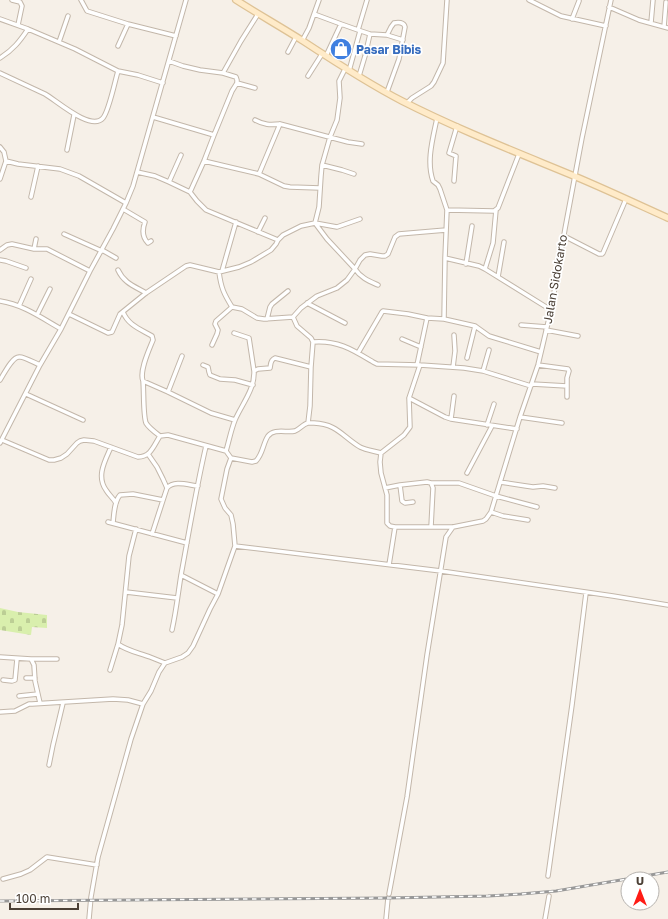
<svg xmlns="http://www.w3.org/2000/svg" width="668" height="919" font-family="'Golos Text',sans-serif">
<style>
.cemetery{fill:url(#cemetery-stones)}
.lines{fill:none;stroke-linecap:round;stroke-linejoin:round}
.minor-casing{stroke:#c3b7aa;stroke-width:5.5}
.secondary-casing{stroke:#dec295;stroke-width:8}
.minor{stroke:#fff;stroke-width:3.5}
.secondary{stroke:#ffebc9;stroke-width:5.5}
.rail-casing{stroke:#989898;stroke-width:3}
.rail{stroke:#fff;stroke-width:1.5;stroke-dasharray:4.5;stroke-linecap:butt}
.labels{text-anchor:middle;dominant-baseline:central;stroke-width:3.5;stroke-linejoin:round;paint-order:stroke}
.shop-label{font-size:12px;font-weight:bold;fill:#366cbe;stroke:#fff;text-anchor:start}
.street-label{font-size:12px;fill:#4b4036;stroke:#fff}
</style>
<defs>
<pattern id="cemetery-stones" width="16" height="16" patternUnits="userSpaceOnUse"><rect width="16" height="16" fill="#d9efad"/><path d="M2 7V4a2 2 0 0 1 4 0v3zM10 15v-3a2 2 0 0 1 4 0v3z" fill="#bcce95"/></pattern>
</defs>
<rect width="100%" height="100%" fill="#f6f0e8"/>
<path class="cemetery" d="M 0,608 L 18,612 L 47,615 L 47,628 L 32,627 L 31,635 L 0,630 Z"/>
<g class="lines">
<g class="minor-casing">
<path id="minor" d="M 12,0 L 20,2 L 22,6 L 18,25
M 81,0 L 87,11 L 128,24 L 176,36
M 529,0 L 561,16 L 606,26
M 609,7 L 639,20 L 668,28
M 314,14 L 341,24
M 0,19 L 28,29 L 75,49 L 118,71 L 138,75 L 163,83
M 572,19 L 579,1
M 651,23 L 653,0
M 664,27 L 666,2
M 358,30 L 370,34 L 387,35 L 403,40
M 302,41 L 309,28 L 319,0
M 59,42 L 68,16
M 118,46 L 128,24
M 288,52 L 296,37
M 326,56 L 341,24 L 358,30 L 367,0
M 0,58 C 13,50 20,41 28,29
M 169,61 L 183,66 L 200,70 L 223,73 L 236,77 L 237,80 L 237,83 L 232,91 L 214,135 L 204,161 L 190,192
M 349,71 L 360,31
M 0,73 C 15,80 30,87 45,94 C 56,100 91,132 103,118 C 109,111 115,81 118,71
M 223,73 L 241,41 L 258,14
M 308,76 L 322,54
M 359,76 L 365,56 L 370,34
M 237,83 L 255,88
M 387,92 L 399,59 L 405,27 C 404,22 398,22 394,23 L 391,27 L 387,35
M 407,103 L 412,98 L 431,86 L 434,82 L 443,63 L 447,0
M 153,117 L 214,135
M 437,118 C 433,138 426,161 433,181 L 438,185 L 440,189 L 447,210 L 445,258 L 444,319
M 255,120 C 264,125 270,125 280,124 L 348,142 L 362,144
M 0,147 L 4,152 L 6,161 L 18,164 L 60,169 L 79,176 L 126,203
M 67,150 L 74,115
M 204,161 L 259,174 L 284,186 L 290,187 L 320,188
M 322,165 L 342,170 L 354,174
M 137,172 L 155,176 L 169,182 L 190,192 L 197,201 L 206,210 L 278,240
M 259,174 L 280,124
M 0,179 L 6,161
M 454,181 L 456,156 L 449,153 L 457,126
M 169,182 L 181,155
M 31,197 L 38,166
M 123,209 L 145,222 C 142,230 142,237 148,243 L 151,241
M 447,210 L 494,211 L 498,208 L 519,154
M 315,223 L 327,239 L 355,269 C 361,278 369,281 378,285
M 315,223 L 337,227 L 360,219
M 446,230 L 399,234 L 395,237 L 388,254 L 385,256 L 382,256 L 370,254 L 365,255 L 360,260 L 355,269 L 347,280 L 337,288 L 317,296 L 301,308 L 293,317 L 297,326 L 311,338 L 313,342 C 338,340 353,350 373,362 L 377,364 L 420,365 L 464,368 L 483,371 L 531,386
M 258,232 L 265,218
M 64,234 L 102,251
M 564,236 L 599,254 L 602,254 L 603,253 L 626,199
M 34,249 L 36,239
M 0,250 L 7,245 L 12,244 L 34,249 L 47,249 L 90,271
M 102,250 L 116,258
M 445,258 L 479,266 L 485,269 L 551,310
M 0,260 L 6,261 L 26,268
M 466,264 L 472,226
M 485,269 L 493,243 L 496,210
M 118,270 C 124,283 134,286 146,293
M 222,271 L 236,222
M 219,272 C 221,288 224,294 232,307 L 242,309 L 257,318 L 264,319 L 293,317
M 498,277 L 504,242
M 0,301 C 22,304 42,318 61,329
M 307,303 L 345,323
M 19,306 L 31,279
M 123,312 C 128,325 140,329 152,336 L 153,340 C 149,350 139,371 143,381 L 168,392 L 211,413 L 235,420
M 69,314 L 108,333 L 112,332 L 120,314 L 146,293 L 186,266 L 190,265 L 219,272 L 239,267 L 251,262 L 271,250 L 276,244 L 278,240 L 283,235 L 301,226 L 315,223 L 319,207 L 321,176 L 322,165 L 330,137 L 337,120 L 340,98 L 339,81 L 345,69
M 37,315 L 50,289
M 267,319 L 270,307 L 272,304 L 288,291
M 521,325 L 547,327
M 546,330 L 578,336
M 234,333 L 249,338 L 254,371
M 402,339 L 421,347
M 212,345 L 217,334 L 218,330 L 215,324 L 216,321 L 232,307
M 358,353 L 382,312 L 383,311 L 408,314 L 427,318 L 444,319 L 475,326 L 489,336 L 541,352
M 467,358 L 475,326
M 203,365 L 208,367 L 209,372 L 210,375 L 220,379 L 235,380 L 253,385
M 417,365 L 427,318
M 420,365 L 409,398 L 410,427 L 404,435 L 381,453 L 380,462 L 381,473 L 387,495 L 387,523 L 390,526 L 395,527 L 453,527 L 483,521 L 486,519 L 491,512 L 520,417 L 538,365 L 551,310 L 565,229 L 582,138 L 611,0
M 538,365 L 568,369 L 569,371 L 567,378 L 567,397
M 311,367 L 313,342
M 453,367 L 455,351 L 454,335
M 483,371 L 489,350
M 0,380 C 4,374 12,357 19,357 C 23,356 35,363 40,365
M 143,381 C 144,391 143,415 146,423 C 149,428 156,433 160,436
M 532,384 L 567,386
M 168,392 L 182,356
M 26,394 L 83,420
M 409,398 L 445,417 L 451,419 L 517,429
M 520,417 L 562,423
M 451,419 L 454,396
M 487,425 L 494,404
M 2,440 L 49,460 L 54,460 L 61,458 L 67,454 L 77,443 L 80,441 L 84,440 L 94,441 L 138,457 C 151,457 154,445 160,436 L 168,435 L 226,451 L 231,458 L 227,469 L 221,499 L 225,508 L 231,515 L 233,524 L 235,546 L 218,594 L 210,609 L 193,646 L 188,653 L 182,657 L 165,663 L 159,672 L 151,691 L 143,704 L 131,739 L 98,857 L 91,897 L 89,919
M 0,443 L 40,365 L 61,329 L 90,271 L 113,229 L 126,203 L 133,186 L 186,0
M 111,447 C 105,461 96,476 106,490 C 109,495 113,498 116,503
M 226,451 C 229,441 231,430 235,420 C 242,404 255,389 254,371 L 258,369 L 270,368 C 271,364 270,360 275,358 L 311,367 L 310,406 L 308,423
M 148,454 L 157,467 L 163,479 L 167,488 L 165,494 L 152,534
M 231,458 L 252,462 L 256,461 C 263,454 263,443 268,436 C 274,428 287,433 295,431 C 300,429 303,424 308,423 C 308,423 314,423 314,423 C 337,424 342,436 360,447 C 366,450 374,451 381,453
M 467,473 L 492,426
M 500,482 L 526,486 L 533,487 L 543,486 L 555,488
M 431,483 L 459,483 L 496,496 L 537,507
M 400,485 L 402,501 L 405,503 L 413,502
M 167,488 C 174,480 188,485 198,486
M 385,488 L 400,485 L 427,482 L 431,483 L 433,488 L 431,527
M 491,512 L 503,516 L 528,520
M 108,522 L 187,543
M 113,523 C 114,514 114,502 120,495 L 133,494 L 163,500
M 136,529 L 129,556 L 122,625 L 118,644 C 127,651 140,653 150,657 C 155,659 160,661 165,663
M 235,546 L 441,571 L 613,596 L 668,605
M 389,565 L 395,527
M 181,575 L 218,594
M 126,592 L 177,598
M 172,630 C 176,612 178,594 181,575 C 189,532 196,489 206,446
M 0,657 L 31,659 L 34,665 L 35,681 L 40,703
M 31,659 L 57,659
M 110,670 L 118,644
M 26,678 L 35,678
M 3,680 L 12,681 L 15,680 L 17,659
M 19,696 L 38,694
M 0,712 L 15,711 L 29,704 L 32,704 L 113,699 L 128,700 L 143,704
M 49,765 L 53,745 L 63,703
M 548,876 L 572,705 L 586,593
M 3,879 L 21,874 L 30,870 L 47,857 L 97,865
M 389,894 L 407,797 L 427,655 L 446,537 L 453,527
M 386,919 L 388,898
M 545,919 L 549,896"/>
</g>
<g class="secondary-casing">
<path id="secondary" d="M 236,0 C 258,14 281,27 303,41 C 335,62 367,83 402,101 C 457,129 516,152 574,176 C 605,189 637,204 668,218"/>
</g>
<use href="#minor" class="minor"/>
<use href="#secondary" class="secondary"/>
<g class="rail-casing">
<path id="rail" d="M 0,901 L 388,898 L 488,896 L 521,894 L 556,891 L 668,872"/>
</g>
<use href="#rail" class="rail"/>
</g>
<defs>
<g id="shop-disc" transform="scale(1.15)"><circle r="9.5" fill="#3f7fe0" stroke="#fff"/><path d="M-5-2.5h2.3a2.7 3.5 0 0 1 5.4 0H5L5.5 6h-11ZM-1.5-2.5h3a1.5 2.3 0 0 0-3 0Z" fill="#fff"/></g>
</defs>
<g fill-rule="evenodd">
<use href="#shop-disc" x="341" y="49"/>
</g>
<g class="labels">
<g class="shop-label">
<text x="356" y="49">Pasar Bibis</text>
</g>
<g class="street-label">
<text transform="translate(555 279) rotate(-80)">Jalan Sidokarto</text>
</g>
</g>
<g transform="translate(640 891)"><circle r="19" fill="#ffffff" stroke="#b7b3af"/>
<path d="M0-3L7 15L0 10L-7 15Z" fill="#ff1c16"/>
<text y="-6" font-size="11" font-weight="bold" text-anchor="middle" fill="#4b4036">U</text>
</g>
<path d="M10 903v6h68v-6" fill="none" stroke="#4b4036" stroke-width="2"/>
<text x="16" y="903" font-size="12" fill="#4b4036" stroke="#ffffff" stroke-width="3" paint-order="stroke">100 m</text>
</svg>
